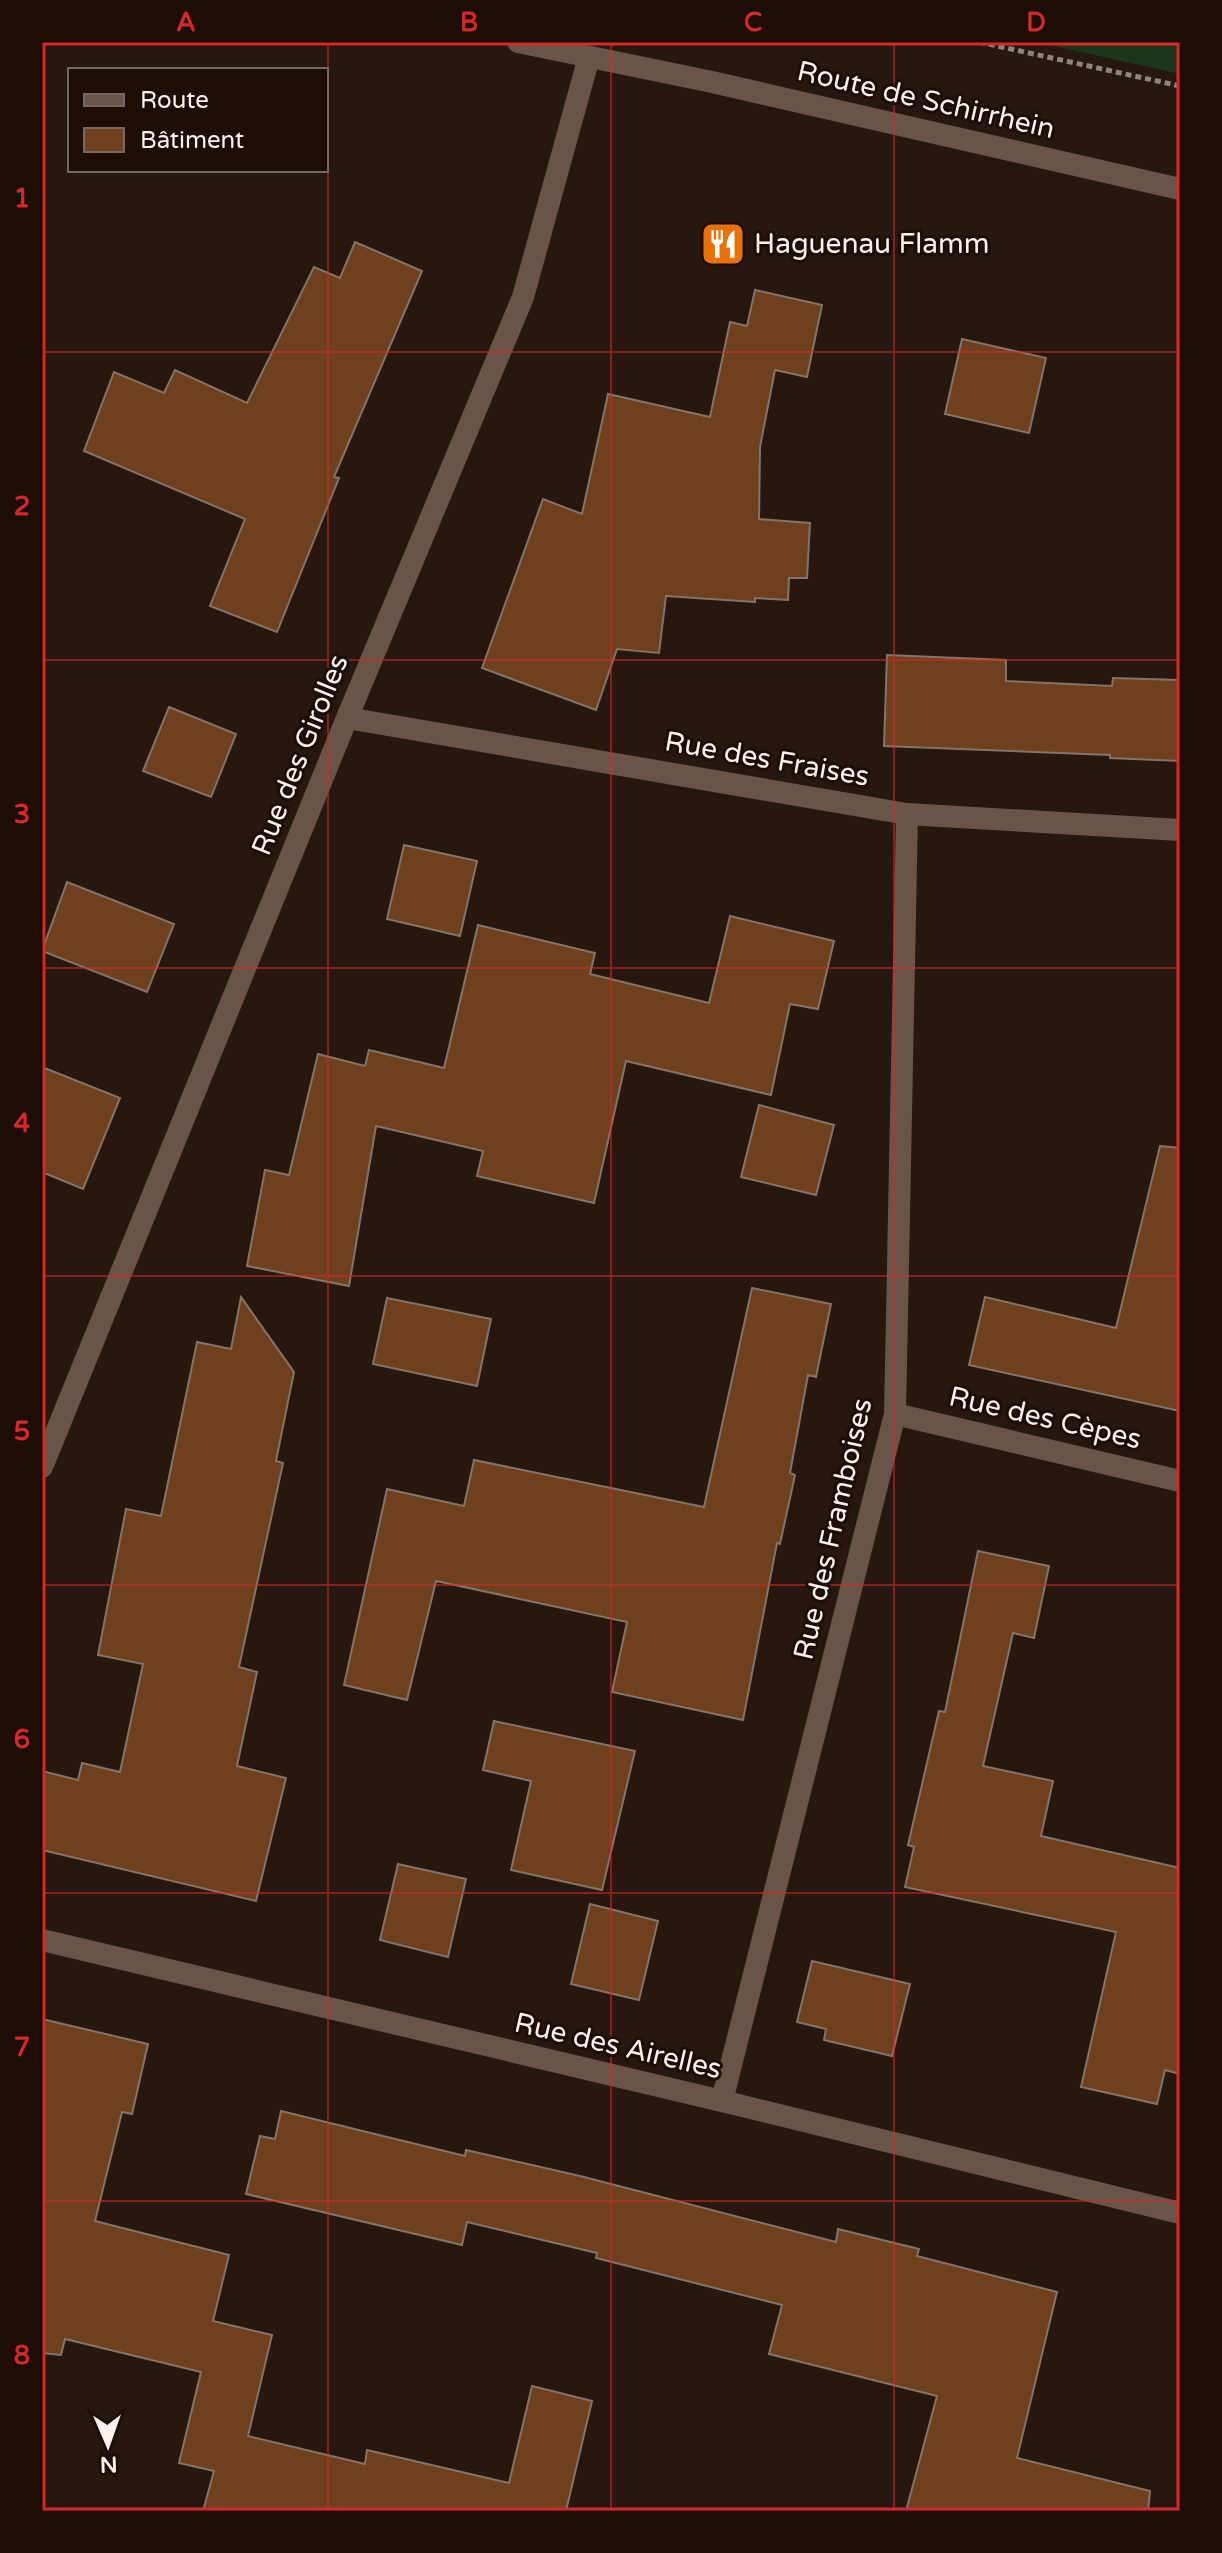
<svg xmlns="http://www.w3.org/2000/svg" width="1222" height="2553" font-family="'Varela Round',sans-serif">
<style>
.green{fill:#1a3719}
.building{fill:#6e401e;stroke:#857367;stroke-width:2}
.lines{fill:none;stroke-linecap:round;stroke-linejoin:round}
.path{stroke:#90837c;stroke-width:5;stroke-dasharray:6 4;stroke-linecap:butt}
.minor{stroke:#6a5447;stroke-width:22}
.tertiary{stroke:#6a5447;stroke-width:22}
.grid{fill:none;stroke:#d62828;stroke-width:2;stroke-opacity:0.55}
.labels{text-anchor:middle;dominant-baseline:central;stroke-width:6;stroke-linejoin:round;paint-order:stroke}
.street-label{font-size:28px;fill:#fdf1ec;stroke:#1c0e07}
.poi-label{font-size:28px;fill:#fdf1ec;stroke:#1c0e07;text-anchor:start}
.neatline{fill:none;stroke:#d62828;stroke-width:3}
.grid-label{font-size:26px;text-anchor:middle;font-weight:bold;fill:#d62828}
</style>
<rect width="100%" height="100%" fill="#26170f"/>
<path class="green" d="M 1035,42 L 1180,42 L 1180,74 Z"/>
<path class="building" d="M 355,242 L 422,271 L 334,477 L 339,478 L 277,632 L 210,606 L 245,519 L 84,451 L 114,372 L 164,393 L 175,370 L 247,403 L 314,267 L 340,278 Z
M 755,290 L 822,305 L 807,377 L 775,370 L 760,447 L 759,519 L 810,523 L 807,578 L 789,578 L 788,600 L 755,598 L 755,602 L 666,596 L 659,653 L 617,649 L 596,710 L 482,668 L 543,499 L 582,514 L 608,394 L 710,417 L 730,322 L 747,326 Z
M 962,339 L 1046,358 L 1029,433 L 945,414 Z
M 887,655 L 1006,660 L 1006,681 L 1112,686 L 1113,678 L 1180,680 L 1180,761 L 1110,758 L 1110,755 L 884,746 Z
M 169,707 L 236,734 L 211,797 L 143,771 Z
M 404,845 L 477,861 L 460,936 L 387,919 Z
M 67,882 L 174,924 L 147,992 L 42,951 Z
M 730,916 L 834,941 L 818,1009 L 790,1004 L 771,1095 L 626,1061 L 594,1203 L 477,1176 L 483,1151 L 376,1126 L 349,1286 L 247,1266 L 265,1170 L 289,1175 L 318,1054 L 365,1066 L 369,1050 L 444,1068 L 478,925 L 595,953 L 590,974 L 709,1003 Z
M 42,1067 L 120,1098 L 83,1189 L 42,1172 Z
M 759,1105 L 834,1125 L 816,1195 L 741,1177 Z
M 1160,1146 L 1180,1148 L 1180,1411 L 969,1365 L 985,1297 L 1116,1328 Z
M 752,1288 L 831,1304 L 816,1377 L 808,1375 L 790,1473 L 795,1475 L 780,1544 L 777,1543 L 743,1720 L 612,1692 L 627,1622 L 436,1581 L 407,1700 L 344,1685 L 387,1489 L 464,1506 L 474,1460 L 704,1507 Z
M 241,1297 L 294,1372 L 276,1461 L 283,1463 L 239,1667 L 257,1672 L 237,1766 L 286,1778 L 256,1901 L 42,1850 L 42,1771 L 78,1780 L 82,1763 L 120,1772 L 143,1664 L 98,1655 L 126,1509 L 161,1516 L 197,1342 L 231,1349 Z
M 387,1298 L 491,1319 L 477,1386 L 373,1364 Z
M 978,1551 L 1049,1566 L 1034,1638 L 1013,1633 L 983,1766 L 1053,1781 L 1041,1836 L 1180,1868 L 1180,2074 L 1165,2070 L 1157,2104 L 1081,2087 L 1116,1932 L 905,1887 L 914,1847 L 908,1845 L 939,1711 L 945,1712 Z
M 494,1721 L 635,1751 L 602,1890 L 511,1870 L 531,1781 L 483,1770 Z
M 398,1864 L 466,1879 L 448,1957 L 380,1940 Z
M 590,1904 L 658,1921 L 639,2000 L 571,1984 Z
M 812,1961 L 910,1984 L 892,2056 L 824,2040 L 826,2029 L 797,2022 Z
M 42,2019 L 148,2044 L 132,2114 L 122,2112 L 95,2221 L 229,2255 L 213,2321 L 272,2335 L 248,2436 L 365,2464 L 367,2450 L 509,2483 L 532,2386 L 592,2401 L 566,2511 L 203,2511 L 214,2471 L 179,2463 L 201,2372 L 65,2339 L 61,2355 L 42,2353 Z
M 281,2111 L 465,2156 L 466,2150 L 580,2176 L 836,2242 L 838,2229 L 919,2249 L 917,2256 L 1057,2292 L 1017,2458 L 1150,2491 L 1148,2511 L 906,2511 L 937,2396 L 769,2354 L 782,2305 L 596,2258 L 597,2253 L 467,2222 L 462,2245 L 246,2194 L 260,2136 L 275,2139 Z"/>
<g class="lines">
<path class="path" d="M 979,42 L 1180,86"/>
<path class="minor" d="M 347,718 L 907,814 L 1180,830
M 895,1414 L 1180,1481
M 42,1467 L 347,718 L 523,297 L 589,57
M 42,1940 L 722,2101 L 1180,2213
M 722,2101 L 895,1414 L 907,814"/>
<path class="tertiary" d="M 518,42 L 712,82 L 1180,189"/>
</g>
<path class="grid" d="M 328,42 L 328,2511M 611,42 L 611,2511M 894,42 L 894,2511M 42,352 L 1180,352M 42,660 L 1180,660M 42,968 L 1180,968M 42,1276 L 1180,1276M 42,1585 L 1180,1585M 42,1893 L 1180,1893M 42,2201 L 1180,2201"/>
<defs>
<g id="restaurant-square" transform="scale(2.3)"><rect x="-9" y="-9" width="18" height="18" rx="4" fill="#e8710a" stroke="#1c0e07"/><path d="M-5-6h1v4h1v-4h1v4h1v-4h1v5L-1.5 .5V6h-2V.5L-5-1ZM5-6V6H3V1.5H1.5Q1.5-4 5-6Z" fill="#fff"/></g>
</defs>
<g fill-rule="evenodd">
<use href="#restaurant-square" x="723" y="244"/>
</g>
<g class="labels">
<g class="street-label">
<text transform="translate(926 100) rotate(13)">Route de Schirrhein</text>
<text transform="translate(300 755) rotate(-68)">Rue des Girolles</text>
<text transform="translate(767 759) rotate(10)">Rue des Fraises</text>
<text transform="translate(1045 1418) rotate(13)">Rue des Cèpes</text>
<text transform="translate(833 1529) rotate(-77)">Rue des Framboises</text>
<text transform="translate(618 2046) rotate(13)">Rue des Airelles</text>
</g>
<g class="poi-label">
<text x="754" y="244">Haguenau Flamm</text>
</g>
</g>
<rect width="1222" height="2553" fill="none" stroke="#1c0e07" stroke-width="88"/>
<rect x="68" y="68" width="260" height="104" fill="#1c0e07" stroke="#766963" stroke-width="2"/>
<rect x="84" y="94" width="40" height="12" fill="#6a5447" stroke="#766963" stroke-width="2"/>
<text x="140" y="108" font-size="24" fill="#fdf1ec">Route</text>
<rect x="84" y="128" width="40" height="24" fill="#6e401e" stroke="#766963" stroke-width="2"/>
<text x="140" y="148" font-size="24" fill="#fdf1ec">Bâtiment</text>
<g transform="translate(108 2445) rotate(178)" stroke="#1c0e07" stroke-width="6" paint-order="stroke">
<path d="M0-6L14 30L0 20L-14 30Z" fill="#fdf1ec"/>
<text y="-12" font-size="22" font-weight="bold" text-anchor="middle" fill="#fdf1ec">N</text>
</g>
<rect x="44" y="44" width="1134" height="2465" class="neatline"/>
<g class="grid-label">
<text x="186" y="31">A</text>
<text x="469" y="31">B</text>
<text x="753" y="31">C</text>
<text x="1036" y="31">D</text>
<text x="22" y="207">1</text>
<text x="22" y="515">2</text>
<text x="22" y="823">3</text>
<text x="22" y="1132">4</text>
<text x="22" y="1440">5</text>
<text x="22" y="1748">6</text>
<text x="22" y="2056">7</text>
<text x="22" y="2364">8</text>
</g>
</svg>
